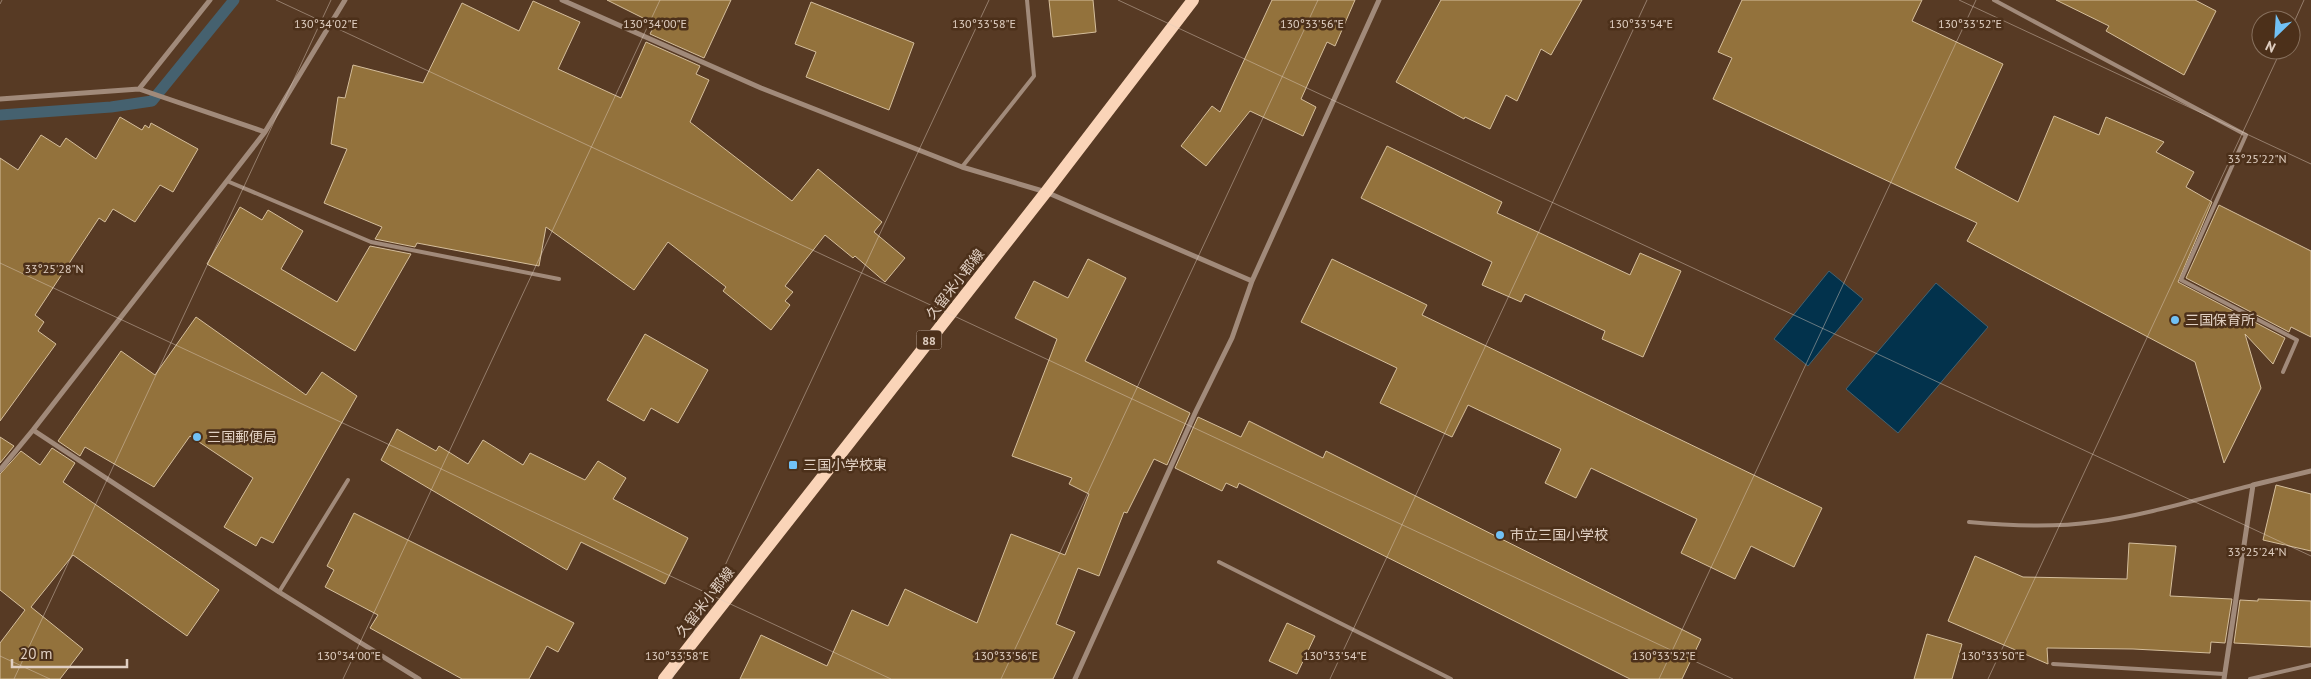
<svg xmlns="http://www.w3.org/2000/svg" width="2311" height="679" font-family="'PT Sans','Noto Sans JP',sans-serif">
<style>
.water{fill:#02324c;stroke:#45616f}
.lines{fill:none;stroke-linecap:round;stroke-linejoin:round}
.stream{stroke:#45616f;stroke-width:11}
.building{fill:#93723c;stroke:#d5be9c}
.service{stroke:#a18a7a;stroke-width:4}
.minor{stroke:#a18a7a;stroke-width:5}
.primary{stroke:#fad4b8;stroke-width:12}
.ticks{fill:none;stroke:#e0cfc2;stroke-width:1;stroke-opacity:0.45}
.poi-dot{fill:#71c1f5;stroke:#4c301a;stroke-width:2}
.labels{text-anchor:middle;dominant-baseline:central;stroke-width:5;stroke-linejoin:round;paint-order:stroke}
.shield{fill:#4c301a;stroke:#b49f90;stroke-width:1}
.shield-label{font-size:12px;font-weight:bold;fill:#e0cfc2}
.street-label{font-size:14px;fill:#e0cfc2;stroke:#4c301a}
.poi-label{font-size:14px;fill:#e0cfc2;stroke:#4c301a;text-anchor:start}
.ticks-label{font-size:12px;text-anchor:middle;fill:#e0cfc2;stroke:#4c301a;stroke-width:5;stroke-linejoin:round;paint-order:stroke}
</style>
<rect width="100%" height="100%" fill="#573a24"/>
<path class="water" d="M 1829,271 L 1863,299 L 1808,366 L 1774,339 Z
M 1936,283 L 1988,327 L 1898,433 L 1846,389 Z"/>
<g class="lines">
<path class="stream" d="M 0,115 L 111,107 L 152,101 L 234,0"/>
</g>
<path class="building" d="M 607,0 L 731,0 L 704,58 L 650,34 L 655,24 Z
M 1049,0 L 1093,0 L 1096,32 L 1053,37 Z
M 1272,0 L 1355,0 L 1335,46 L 1327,42 L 1301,99 L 1316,107 L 1303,136 L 1250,111 L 1206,166 L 1181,146 L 1212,106 L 1220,112 Z
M 1441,0 L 1582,0 L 1551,55 L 1541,49 L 1517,101 L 1506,95 L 1490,129 L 1465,117 L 1464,119 L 1396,82 Z
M 1742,0 L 1922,0 L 1912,21 L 2003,64 L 1955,168 L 2018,202 L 2054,116 L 2099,135 L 2106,117 L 2164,142 L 2156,152 L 2194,172 L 2186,187 L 2212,202 L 2178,282 L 2285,338 L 2273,364 L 2245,334 L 2261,388 L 2224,463 L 2195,362 L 1967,241 L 1977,223 L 1713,99 L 1732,58 L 1718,52 Z
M 2056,0 L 2195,0 L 2216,11 L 2184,75 L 2106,31 L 2109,26 Z
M 533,1 L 580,22 L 558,69 L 621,98 L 646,42 L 700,66 L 696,74 L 709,80 L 690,122 L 792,201 L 818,169 L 882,222 L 874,232 L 905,258 L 885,282 L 855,256 L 853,258 L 825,235 L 785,286 L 793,292 L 785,301 L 790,305 L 771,330 L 723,291 L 726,287 L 668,242 L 634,290 L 546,227 L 539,266 L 417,243 L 415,247 L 375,239 L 382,227 L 324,203 L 347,149 L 331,144 L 338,97 L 345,98 L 353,65 L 423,83 L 462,3 L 519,31 Z
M 811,2 L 914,43 L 889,110 L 806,77 L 816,52 L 795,44 Z
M 120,117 L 142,130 L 145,125 L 149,128 L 151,123 L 198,149 L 173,192 L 160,185 L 135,222 L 113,209 L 105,222 L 99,218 L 35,315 L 44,322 L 38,331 L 56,344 L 0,421 L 0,158 L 18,170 L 41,135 L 60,147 L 66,138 L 96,159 Z
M 1387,146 L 1502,202 L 1497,213 L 1630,275 L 1640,253 L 1681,271 L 1643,357 L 1602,339 L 1605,331 L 1525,294 L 1521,302 L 1482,285 L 1492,262 L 1361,198 Z
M 2219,205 L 2311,251 L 2311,337 L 2291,327 L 2289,332 L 2186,278 Z
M 240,207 L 262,220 L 268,210 L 303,231 L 281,269 L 337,302 L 370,246 L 411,254 L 355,351 L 207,264 Z
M 1088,259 L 1126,278 L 1085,361 L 1190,413 L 1167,465 L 1154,459 L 1127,513 L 1124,512 L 1099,576 L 1078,568 L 1056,624 L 1075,632 L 1053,679 L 740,679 L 761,635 L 827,666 L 852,610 L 888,626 L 905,589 L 977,623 L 1011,534 L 1065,555 L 1089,494 L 1069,484 L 1072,478 L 1012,456 L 1057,339 L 1015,318 L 1034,281 L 1068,298 Z
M 1332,259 L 1427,305 L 1422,315 L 1822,508 L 1794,567 L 1751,546 L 1735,579 L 1681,553 L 1697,519 L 1591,468 L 1576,498 L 1545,483 L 1561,449 L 1468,405 L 1452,437 L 1380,403 L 1397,368 L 1301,322 Z
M 196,317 L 306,395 L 322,372 L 357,396 L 273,543 L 261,537 L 256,546 L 224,527 L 253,478 L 190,436 L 154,487 L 85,447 L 80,456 L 58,441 L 121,351 L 155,375 Z
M 645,334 L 708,370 L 678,423 L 651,408 L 644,421 L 607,400 Z
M 1198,417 L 1241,437 L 1249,421 L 1323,458 L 1326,451 L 1701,639 L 1682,679 L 1630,679 L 1239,483 L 1237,488 L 1226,483 L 1222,491 L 1175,468 Z
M 397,429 L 436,451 L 439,446 L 468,464 L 483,440 L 523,465 L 530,453 L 585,480 L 598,461 L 626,478 L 613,499 L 688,538 L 665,584 L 581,542 L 567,570 L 381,460 Z
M 0,437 L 14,446 L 0,463 Z
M 52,448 L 75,463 L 63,482 L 219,590 L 187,636 L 73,555 L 31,607 L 83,649 L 60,679 L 0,679 L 0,643 L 25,610 L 0,590 L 0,474 L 21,451 L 40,465 Z
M 2276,485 L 2311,494 L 2311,551 L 2263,540 Z
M 354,513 L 574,623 L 558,652 L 547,646 L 529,679 L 462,679 L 370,628 L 378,615 L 325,587 L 334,570 L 327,566 Z
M 2129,543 L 2176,546 L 2170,596 L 2232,599 L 2225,643 L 2211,642 L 2210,653 L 2133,649 L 2047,648 L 2048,664 L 1948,621 L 1975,556 L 2023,577 L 2127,579 Z
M 2258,599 L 2311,601 L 2311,647 L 2234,643 L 2240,600 L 2258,601 Z
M 1287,623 L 1315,636 L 1297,674 L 1269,661 Z
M 1927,634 L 1962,644 L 1952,679 L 1914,679 Z"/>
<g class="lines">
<path class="service" d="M 1994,0 L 2246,135 L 2181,280 L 2297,340 L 2283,372
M 962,167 L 1034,76 L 1027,0
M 227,181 L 371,242 L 559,279
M 1969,522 C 2011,526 2052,528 2094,522 C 2148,515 2201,498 2253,485
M 1219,562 L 1451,679
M 279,592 L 348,480
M 2053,664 L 2224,674
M 2250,679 L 2311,665"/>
<path class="minor" d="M 562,0 L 761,88 L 962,167 L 1046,192 L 1252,281
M 139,89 L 210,0
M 0,99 L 139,89 L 265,132
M 33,430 L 279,592 L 419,679
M 0,470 L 33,430 L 265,132 L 345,0
M 1075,679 L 1196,411 L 1232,338 L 1252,281 L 1379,0
M 2224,679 L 2253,485 L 2311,471"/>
<path class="primary" d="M 664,679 L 1046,192 L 1193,0"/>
</g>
<path class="ticks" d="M 276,0 L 1733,679M 1118,0 L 2311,556M 1959,0 L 2311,164M 0,4 L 2,0M 2291,29 L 2304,0M 0,263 L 891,679M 0,656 L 50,679M 14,679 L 331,0M 343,679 L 660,0M 672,679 L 989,0M 1001,679 L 1318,0M 1330,679 L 1647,0M 1659,679 L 1976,0M 1988,679 L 2281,50"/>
<g class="poi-dot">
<circle cx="2175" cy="320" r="5"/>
<circle cx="197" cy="437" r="5"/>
<rect x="788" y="460" width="10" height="10" rx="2.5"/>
<circle cx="1500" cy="535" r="5"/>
</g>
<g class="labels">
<rect class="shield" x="916.5" y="330.5" width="25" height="19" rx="4"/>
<g class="shield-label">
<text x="929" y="340">88</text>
</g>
<g class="street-label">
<text transform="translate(955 284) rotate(-52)">久留米小郡線</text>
<text transform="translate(705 602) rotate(-52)">久留米小郡線</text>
</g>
<g class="poi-label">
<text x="2185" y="320">三国保育所</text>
<text x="207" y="437">三国郵便局</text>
<text x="803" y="465">三国小学校東</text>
<text x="1510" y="535">市立三国小学校</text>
</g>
</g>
<g class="ticks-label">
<text x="326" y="28">130°34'02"E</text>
<text x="655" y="28">130°34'00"E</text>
<text x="984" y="28">130°33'58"E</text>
<text x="1312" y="28">130°33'56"E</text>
<text x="1641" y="28">130°33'54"E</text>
<text x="1970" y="28">130°33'52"E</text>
<text x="2257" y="163">33°25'22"N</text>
<text x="54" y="273">33°25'28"N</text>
<text x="2257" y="556">33°25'24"N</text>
<text x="349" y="660">130°34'00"E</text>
<text x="677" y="660">130°33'58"E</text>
<text x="1993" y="660">130°33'50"E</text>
<text x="1006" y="660">130°33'56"E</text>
<text x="1335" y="660">130°33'54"E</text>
<text x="1664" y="660">130°33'52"E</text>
</g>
<g transform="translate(2276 35) rotate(205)"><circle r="24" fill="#4c301a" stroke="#87705d"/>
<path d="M0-4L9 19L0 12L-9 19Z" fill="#71c1f5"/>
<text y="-8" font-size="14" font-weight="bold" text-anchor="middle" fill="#e0cfc2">N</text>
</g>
<path d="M12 659v8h115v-8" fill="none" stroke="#e0cfc2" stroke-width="2.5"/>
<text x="20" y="659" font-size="15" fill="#e0cfc2" stroke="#4c301a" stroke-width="4" paint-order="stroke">20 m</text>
</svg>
